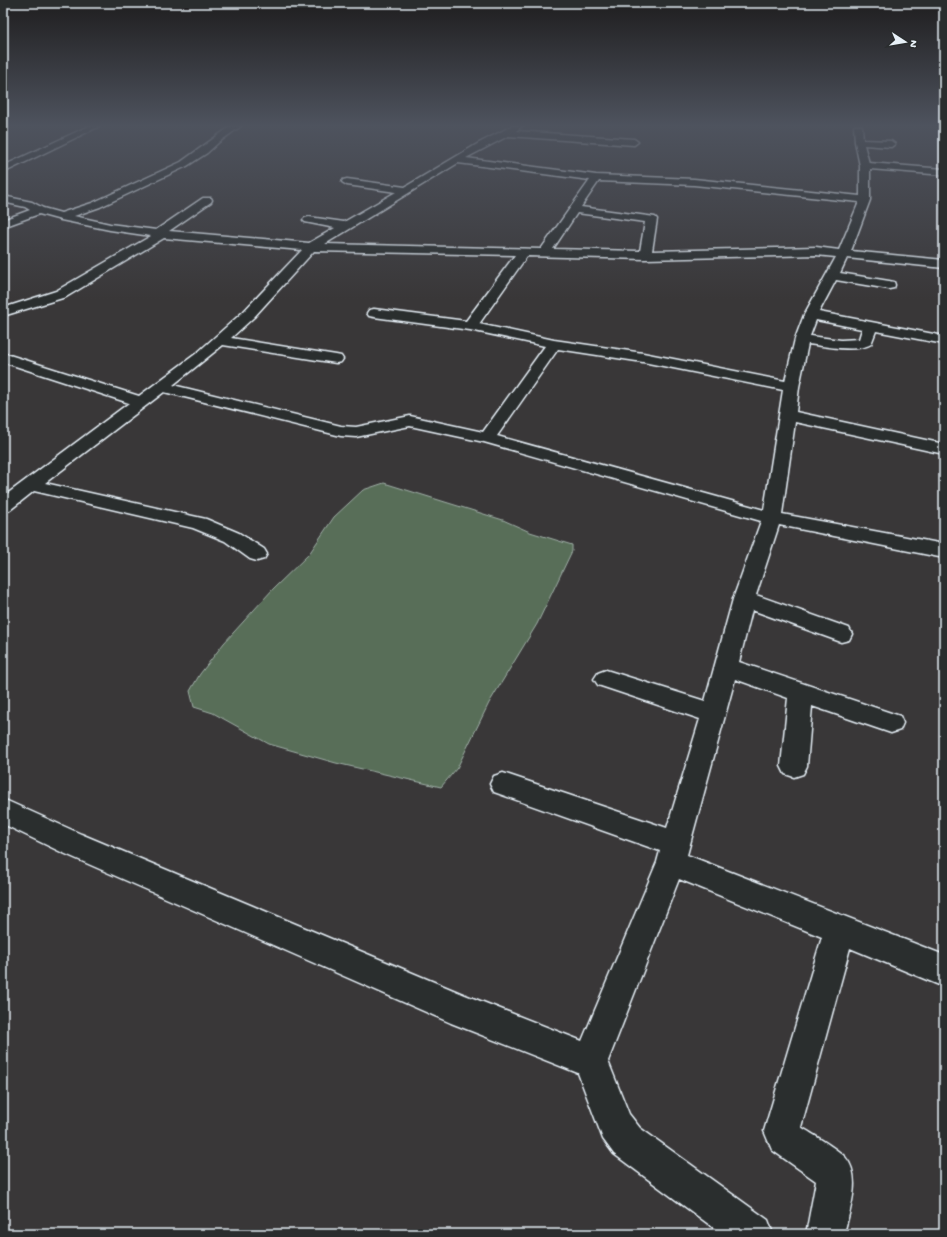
<svg xmlns="http://www.w3.org/2000/svg" width="947" height="1237" font-family="'Gochi Hand',sans-serif">
<style>
.green{fill:#596e59;stroke:#a0b0a8}
.lines{fill:none;stroke-linecap:round;stroke-linejoin:round}
.minor-casing{stroke:#e8f1f8;stroke-width:3}
.minor{fill:#2a2d2e;fill-rule:evenodd}
</style>
<rect width="100%" height="100%" fill="#393738"/>
<filter id="ink" filterUnits="userSpaceOnUse"><feTurbulence type="fractalNoise" baseFrequency=".025" numOctaves="2"/><feDisplacementMap in="SourceGraphic" scale="8" xChannelSelector="R" yChannelSelector="G"/><feConvolveMatrix kernelMatrix="1 2 1 2 8 2 1 2 1" color-interpolation-filters="sRGB"/></filter>
<g filter="url(#ink)">
<path class="green" d="M 384,483 L 503,520 L 530,532 L 572,545 L 572,551 L 537,624 L 489,703 L 457,768 L 441,787 L 336,763 L 269,744 L 213,713 L 194,707 L 190,691 L 200,674 L 224,643 L 273,589 L 309,554 L 334,517 L 363,490 Z"/>
<g class="lines">
<g class="minor-casing">
<path id="minor" d="M 89,126 L 100,126 L 3,173 L 3,166 Z
M 231,126 L 241,126 L 219,142 L 207,153 L 187,166 L 100,207 L 74,216 L 110,224 L 156,230 L 203,198 L 211,198 L 212,200 L 211,202 L 169,231 L 309,243 L 335,228 L 305,222 L 303,220 L 305,218 L 309,217 L 344,222 L 396,192 L 347,185 L 342,182 L 343,180 L 347,179 L 405,187 L 479,143 L 512,126 L 522,126 L 516,131 L 634,139 L 638,142 L 634,145 L 508,136 L 466,158 L 596,175 L 694,179 L 860,196 L 860,166 L 855,142 L 854,126 L 862,126 L 863,140 L 891,141 L 895,144 L 891,147 L 864,145 L 869,163 L 944,169 L 944,175 L 870,169 L 870,200 L 851,251 L 944,260 L 944,268 L 847,258 L 840,273 L 889,281 L 894,282 L 895,285 L 894,288 L 889,289 L 836,280 L 819,312 L 944,336 L 944,344 L 876,331 L 871,344 C 857,353 824,346 808,344 L 799,387 L 796,412 L 944,444 L 944,454 L 795,422 L 782,514 L 944,544 L 944,558 L 779,525 L 756,595 L 849,628 L 852,634 L 849,640 L 841,642 L 752,610 L 739,662 L 900,716 L 903,723 L 900,730 L 891,733 L 812,706 L 807,766 L 803,774 L 794,777 L 785,774 L 781,766 L 788,698 L 735,679 L 687,855 L 944,955 L 944,987 L 850,948 L 801,1127 C 812,1134 836,1148 845,1157 C 863,1177 849,1211 844,1234 L 806,1234 L 816,1181 L 772,1150 L 764,1131 L 822,937 L 679,879 L 608,1061 L 629,1114 L 640,1128 L 768,1220 L 773,1234 L 722,1234 L 614,1154 L 603,1139 L 578,1073 L 451,1023 L 61,852 L 3,824 L 3,799 L 81,834 L 465,995 L 582,1041 L 657,862 L 660,851 L 494,792 L 490,784 L 494,776 L 503,773 L 667,828 L 700,719 L 598,685 L 594,679 L 598,673 L 606,670 L 705,701 L 733,599 L 761,521 L 484,442 L 410,426 L 356,437 L 341,436 L 164,392 L 45,483 L 206,519 L 239,533 L 264,549 L 267,554 L 264,559 L 257,561 L 250,559 L 225,541 L 193,528 L 34,491 L 10,510 L 3,512 L 3,497 L 129,403 L 3,362 L 3,353 L 139,396 L 197,353 L 244,311 L 302,250 L 164,238 L 66,297 L 3,316 L 3,308 L 56,291 L 151,236 L 110,230 L 61,220 L 39,214 L 3,227 L 3,220 L 30,210 L 25,207 L 3,202 L 3,196 L 32,202 L 43,208 L 61,213 L 92,203 L 181,162 ZM 458,163 L 590,180 L 541,249 L 325,244 ZM 599,181 L 694,185 L 859,202 L 839,250 L 816,247 L 652,251 L 657,219 L 655,217 L 581,207 ZM 577,213 L 645,222 L 640,251 L 553,249 ZM 314,251 L 515,255 L 466,321 L 374,309 L 369,310 L 367,313 L 369,316 L 374,317 L 470,330 L 545,346 L 483,432 L 410,416 L 356,427 L 341,426 L 173,385 L 223,345 L 336,363 L 341,362 L 343,359 L 341,356 L 336,355 L 231,338 L 254,317 ZM 816,255 L 836,257 L 804,315 L 795,339 L 785,381 L 643,353 L 554,340 L 479,324 L 527,256 L 645,259 ZM 816,320 L 862,329 L 859,339 L 841,340 L 810,336 ZM 558,349 L 643,362 L 783,390 L 764,510 L 497,436 Z"/>
</g>
<use href="#minor" class="minor"/>
</g>
</g>
<linearGradient id="sky" x2="0" y2="1"><stop stop-color="#1f1e1f"/><stop offset="0.42" stop-color="#4e535e"/><stop offset="1" stop-color="#4e535e" stop-opacity="0"/></linearGradient>
<rect width="947" height="299" fill="url(#sky)"/>
<rect width="947" height="1237" fill="none" stroke="#2a2d2e" stroke-width="16"/>
<rect x="8" y="8" width="931" height="1221" fill="none" stroke="#e8f1f8" stroke-width="1.5" filter="url(#ink)"/>
<g transform="translate(905 42) rotate(102)" stroke="#2a2d2e" stroke-width="3" paint-order="stroke">
<path d="M0-3L7 15L0 10L-7 15Z" fill="#e8f1f8"/>
<text y="-6" font-size="11" font-weight="bold" text-anchor="middle" fill="#e8f1f8">N</text>
</g>
</svg>
